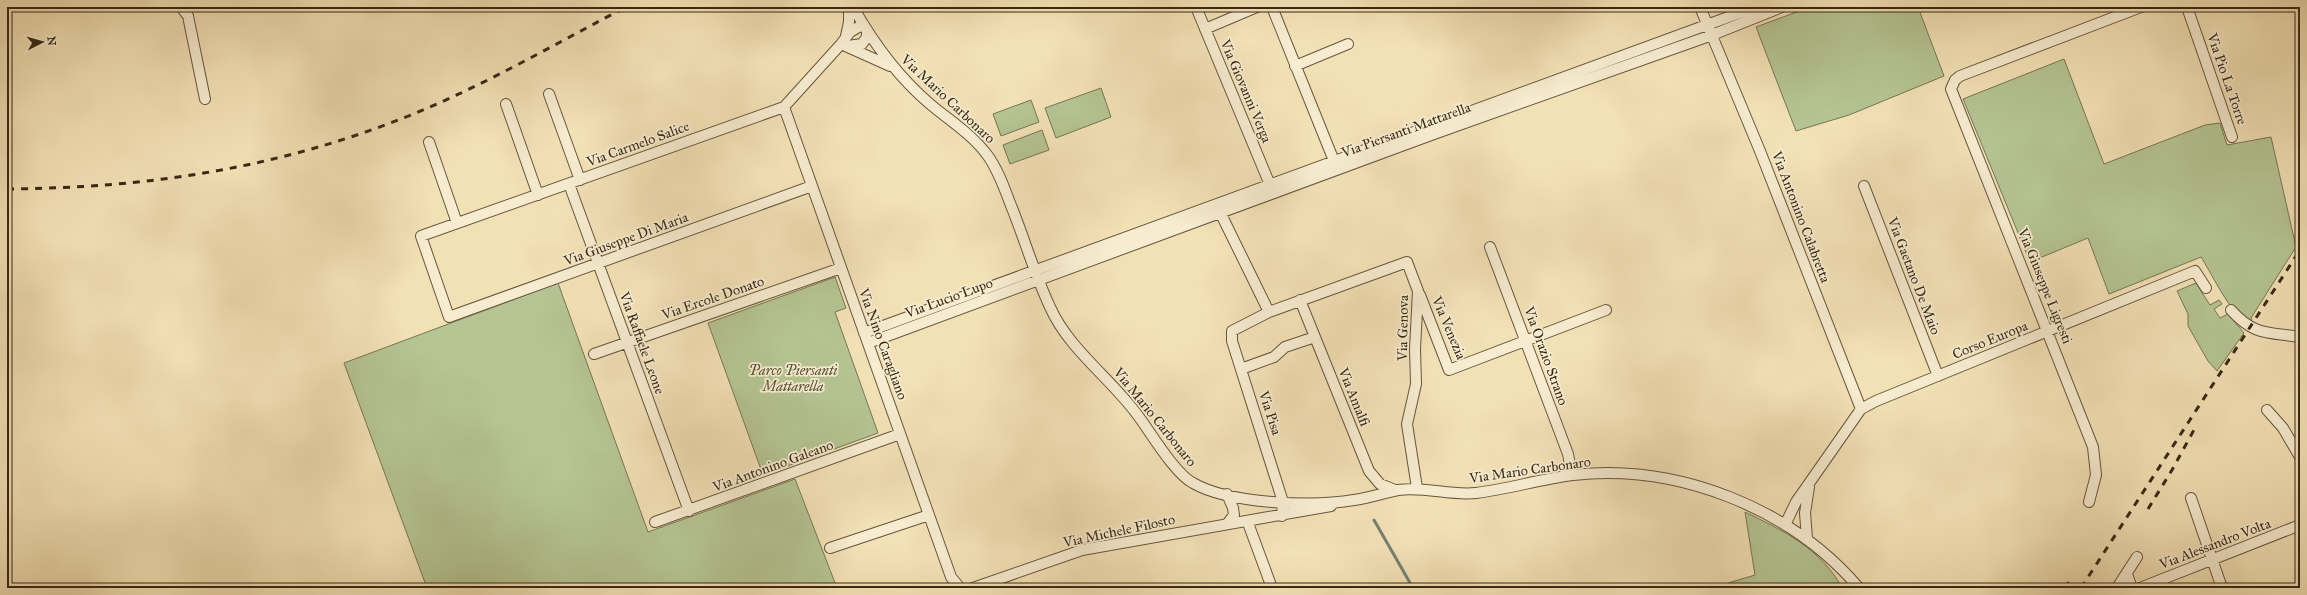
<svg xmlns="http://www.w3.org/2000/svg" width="2307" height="595" font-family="'IM FELL Great Primer',serif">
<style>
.green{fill:#b5c493;stroke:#767654}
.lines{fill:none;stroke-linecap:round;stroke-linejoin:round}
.stream{stroke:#748174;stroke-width:3}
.minor-casing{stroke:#66563d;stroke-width:12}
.minor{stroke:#f7ecd0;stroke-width:10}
.rail{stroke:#372815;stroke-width:3;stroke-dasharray:7 7;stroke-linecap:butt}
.labels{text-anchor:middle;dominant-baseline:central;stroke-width:3.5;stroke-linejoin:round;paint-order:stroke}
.street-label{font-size:14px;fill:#372815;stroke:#f7ecd0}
.park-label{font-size:14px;font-style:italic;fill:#564f34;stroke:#f7ecd0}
</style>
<rect width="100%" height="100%" fill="#f3e1b6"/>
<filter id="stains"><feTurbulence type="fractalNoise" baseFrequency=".005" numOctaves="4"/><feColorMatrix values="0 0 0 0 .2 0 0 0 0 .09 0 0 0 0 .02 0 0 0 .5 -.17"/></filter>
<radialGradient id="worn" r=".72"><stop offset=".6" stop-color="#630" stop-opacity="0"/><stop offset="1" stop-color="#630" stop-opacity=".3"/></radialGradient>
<path class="green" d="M 1810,7 L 1918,7 L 1944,76 L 1849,115 L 1796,131 L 1756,27 Z
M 2064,59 L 2104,164 L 2205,125 L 2220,123 L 2227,145 L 2271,137 L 2296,247 L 2251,318 L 2252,320 L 2249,324 C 2231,315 2213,276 2201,257 L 2109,294 L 2088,238 L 2030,262 L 1963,99 Z
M 1101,88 L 1111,117 L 1056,138 L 1045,108 Z
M 1031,100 L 1039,122 L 1001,136 L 993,114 Z
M 1042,130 L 1049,150 L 1010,164 L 1003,145 Z
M 835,277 L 846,308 L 835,312 L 878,433 L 763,475 L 708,323 Z
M 558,283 L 648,532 L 795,479 L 837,588 L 427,588 L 344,363 Z
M 2196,283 L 2210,305 L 2219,300 L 2222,304 L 2214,309 L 2220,318 L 2228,314 L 2244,333 L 2217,371 L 2208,361 L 2188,326 L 2188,314 L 2177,291 Z
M 1745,512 C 1782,530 1822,549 1842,588 L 1729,588 L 1728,583 L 1755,575 Z"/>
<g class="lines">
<path class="stream" d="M 1374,520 L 1413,588"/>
<g class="minor-casing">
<path id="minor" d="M 181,7 L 188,16 L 205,99
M 853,7 C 874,44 897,76 930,104 C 950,121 972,134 988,156 C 998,170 1004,187 1010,203 C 1024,237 1034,273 1050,307 C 1068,348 1109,377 1136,413 C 1150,431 1174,473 1193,483 C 1229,504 1314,507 1354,500 C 1369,498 1383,493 1398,490 C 1425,486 1450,496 1476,493 C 1509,489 1540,479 1573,475 C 1677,463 1791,508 1859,588
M 1196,7 L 1273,192
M 1272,7 L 1334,161 L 1333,166
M 1700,7 L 1760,151 L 1861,409
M 2187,7 L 2232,137
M 1205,29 L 1257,7
M 846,36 L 849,22 L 849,7
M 841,44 L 890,66
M 848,46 L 862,44 L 867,37 L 867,31
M 1295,66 L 1348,44
M 549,94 L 580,180
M 506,104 L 538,195
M 784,107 L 951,577 L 960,588
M 429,142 L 457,223
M 569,184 L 689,511
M 812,186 L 449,317 L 421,236 L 784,107 L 841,44 L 850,32 L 860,26 L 864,27
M 1864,186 L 1938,376
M 1218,208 L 1269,312
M 1490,247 L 1568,454 L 1572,475
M 1420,295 L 1449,370 L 1606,310
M 1300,300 L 1369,471 L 1380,484 L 1395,490
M 2231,310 C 2254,336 2268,332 2300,337
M 864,333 L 1756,7
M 868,343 L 1431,135 L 1712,35 L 1782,7
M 594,354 L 841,268
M 1241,369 L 1274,357 L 1285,347 L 1315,337
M 2267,410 L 2283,428 L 2300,457
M 1227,494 L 1233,508 L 1234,515 L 1227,524
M 2191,498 L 2222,588
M 2089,502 L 2096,475 L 2093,447 L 1951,89 L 1955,80 L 1960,76 L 2141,7
M 1282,516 L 1283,502 L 1232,341 L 1232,331 L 1269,312 L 1407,262 L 1418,291 L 1415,349 L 1416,384 L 1407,424 L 1417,488
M 655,522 L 900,434
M 1248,523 L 1272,588
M 1785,525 L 1796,502 L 1861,409 L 1876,401 L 2195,271 L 2206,288
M 1807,538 L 1805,513 L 1809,487
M 830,548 L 929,515
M 2127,574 L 2132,588
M 973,588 L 1082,550 L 1331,506
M 2117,588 L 2137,557
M 2140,588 L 2300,525"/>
</g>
<use href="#minor" class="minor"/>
<path class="rail" d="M 7,189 C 149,188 279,168 411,115 C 485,85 555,44 626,7
M 2148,509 L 2172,470 L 2195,428
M 2065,588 L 2071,579
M 2081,588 L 2300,250"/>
</g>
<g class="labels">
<g class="street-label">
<text transform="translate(2227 79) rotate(71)">Via Pio La Torre</text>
<text transform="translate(1246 91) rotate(67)">Via Giovanni Verga</text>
<text transform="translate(948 99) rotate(43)">Via Mario Carbonaro</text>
<text transform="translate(1406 130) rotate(-20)">Via Piersanti Mattarella</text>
<text transform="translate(638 144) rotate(-20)">Via Carmelo Salice</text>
<text transform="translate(1801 217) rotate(69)">Via Antonino Calabretta</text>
<text transform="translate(626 239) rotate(-20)">Via Giuseppe Di Maria</text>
<text transform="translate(1914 276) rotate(69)">Via Gaetano De Maio</text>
<text transform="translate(2045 286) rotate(68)">Via Giuseppe Ligresti</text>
<text transform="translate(713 298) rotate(-19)">Via Ercole Donato</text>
<text transform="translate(949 298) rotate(-20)">Via Lucio Lupo</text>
<text transform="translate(1403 328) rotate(-89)">Via Genova</text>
<text transform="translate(1449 328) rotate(67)">Via Venezia</text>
<text transform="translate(1990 340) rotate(-22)">Corso Europa</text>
<text transform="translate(642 343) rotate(70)">Via Raffaele Leone</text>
<text transform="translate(883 344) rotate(70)">Via Nino Caragliano</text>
<text transform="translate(1546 356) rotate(70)">Via Orazio Strano</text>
<text transform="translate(1354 397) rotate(68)">Via Amalfi</text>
<text transform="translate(1270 413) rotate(72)">Via Pisa</text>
<text transform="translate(1155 417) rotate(51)">Via Mario Carbonaro</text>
<text transform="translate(773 466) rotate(-20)">Via Antonino Galeano</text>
<text transform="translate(1530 470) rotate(-8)">Via Mario Carbonaro</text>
<text transform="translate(1119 531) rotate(-12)">Via Michele Filosto</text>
<text transform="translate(2215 544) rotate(-21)">Via Alessandro Volta</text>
</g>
<g class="park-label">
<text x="793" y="370">Parco Piersanti<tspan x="793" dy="16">Mattarella</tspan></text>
</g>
</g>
<rect width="2307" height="595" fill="none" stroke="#f3e1b6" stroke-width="24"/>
<rect x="8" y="8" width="2291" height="579" fill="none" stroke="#372815" stroke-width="2"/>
<rect x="12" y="12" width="2283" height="571" fill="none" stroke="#372815"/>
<g transform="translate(42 42) rotate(84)" stroke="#f7ecd0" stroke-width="3" paint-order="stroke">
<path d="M0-3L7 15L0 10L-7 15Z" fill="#372815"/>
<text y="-6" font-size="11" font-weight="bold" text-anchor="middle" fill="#372815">N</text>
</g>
<rect width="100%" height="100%" filter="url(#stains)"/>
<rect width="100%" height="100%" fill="url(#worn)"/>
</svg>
